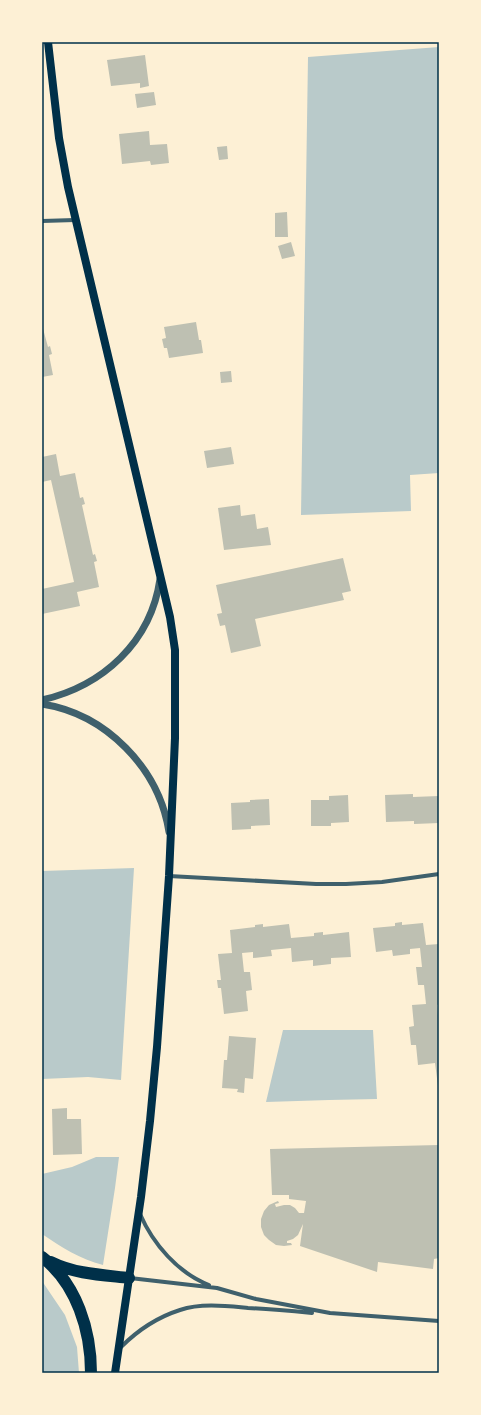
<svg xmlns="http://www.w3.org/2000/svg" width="481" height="1415" font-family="Raleway,sans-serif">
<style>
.green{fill:#b9caca}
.building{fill:#bec0b2}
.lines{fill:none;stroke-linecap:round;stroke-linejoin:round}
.minor{stroke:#3f606c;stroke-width:4}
.tertiary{stroke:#3f606c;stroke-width:7}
.secondary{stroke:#003049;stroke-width:8}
.motorway{stroke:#003049;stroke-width:12}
.neatline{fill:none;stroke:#003049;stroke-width:1.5}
</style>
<rect width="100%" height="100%" fill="#fdf0d5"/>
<path class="green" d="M 439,47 L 439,473 L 410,475 L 411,511 L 301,515 L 308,57 Z
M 134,868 L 121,1080 L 88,1077 L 42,1079 L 42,871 Z
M 283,1030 L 373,1030 L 377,1099 L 329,1100 L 266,1102 Z
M 96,1157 L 119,1157 L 115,1188 L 103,1265 C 80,1259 61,1247 42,1234 L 42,1174 L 72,1167 Z
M 42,1281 L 65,1315 L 77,1347 L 79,1373 L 42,1373 Z"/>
<path class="building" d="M 145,55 L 149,86 L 140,88 L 140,83 L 111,86 L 107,60 Z
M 154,92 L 156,105 L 137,108 L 135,94 Z
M 149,131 L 150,145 L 167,144 L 169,163 L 151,165 L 150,161 L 122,164 L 119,134 Z
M 227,146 L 228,159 L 219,160 L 217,147 Z
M 287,212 L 288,237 L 275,237 L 275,213 Z
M 291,242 L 295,256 L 282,259 L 278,246 Z
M 196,322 L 199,340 L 201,340 L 203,353 L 169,358 L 167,348 L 164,348 L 162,339 L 166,338 L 164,327 Z
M 42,325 L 48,347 L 50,346 L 52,354 L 49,355 L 53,375 L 42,377 Z
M 231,371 L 232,382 L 221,383 L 220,372 Z
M 231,447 L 234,464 L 207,468 L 204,451 Z
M 56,454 L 60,476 L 75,473 L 80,498 L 83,497 L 85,504 L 82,505 L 93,555 L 95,554 L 97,561 L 94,562 L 99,587 L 77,592 L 80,606 L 42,614 L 42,589 L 74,582 L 51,480 L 42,482 L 42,457 Z
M 240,505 L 241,516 L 255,514 L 257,529 L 268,527 L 271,545 L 224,550 L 218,508 Z
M 343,558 L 351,591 L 342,593 L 344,600 L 255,619 L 261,646 L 231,653 L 225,625 L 220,626 L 217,614 L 222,613 L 216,585 Z
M 413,794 L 413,797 L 439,796 L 439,823 L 414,824 L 414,821 L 386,822 L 385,795 Z
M 348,795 L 349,822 L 331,823 L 331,826 L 311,826 L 311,800 L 329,800 L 329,796 Z
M 269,799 L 270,825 L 251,826 L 251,829 L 232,830 L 231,803 L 250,802 L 250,800 Z
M 402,922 L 402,925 L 423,923 L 426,945 L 439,944 L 439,1004 L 437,1005 L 439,1026 L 439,1086 L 438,1086 L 435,1063 L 418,1065 L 416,1045 L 411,1045 L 409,1027 L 414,1026 L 412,1005 L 426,1004 L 424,985 L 418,985 L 416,967 L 422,967 L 420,948 L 410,949 L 410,954 L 393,956 L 392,950 L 376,952 L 373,928 L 395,926 L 395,923 Z
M 263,924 L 263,927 L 289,924 L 291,938 L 314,936 L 314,933 L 323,932 L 323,935 L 349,932 L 351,957 L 331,958 L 331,964 L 313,966 L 313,960 L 292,962 L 291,948 L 271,950 L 272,956 L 253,958 L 253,952 L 242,953 L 244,972 L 250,972 L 252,990 L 246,991 L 248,1011 L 224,1014 L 221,988 L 218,988 L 217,980 L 221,980 L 218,954 L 232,953 L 230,930 L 255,927 L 255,925 Z
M 229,1036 L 256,1038 L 253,1079 L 245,1078 L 244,1093 L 237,1092 L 238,1089 L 222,1088 L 224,1060 L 227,1060 Z
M 67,1108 L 67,1119 L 81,1119 L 82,1154 L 53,1155 L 52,1109 Z
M 439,1145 L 439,1258 L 434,1259 L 433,1269 L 378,1262 L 377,1272 L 300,1246 L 303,1224 L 298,1235 L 293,1239 L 287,1241 L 287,1243 L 291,1243 L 292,1245 L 284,1246 L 276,1245 L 269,1240 L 264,1235 L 261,1227 L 261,1219 L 264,1211 L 269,1205 L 278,1201 L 279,1203 L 275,1204 L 276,1207 L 284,1205 L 290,1205 L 295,1208 L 299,1213 L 304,1213 L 306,1201 L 289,1199 L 289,1195 L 272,1195 L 270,1149 Z"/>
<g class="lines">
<path class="minor" d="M 42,221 L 75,220
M 169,876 L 316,884 L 346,884 L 382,882 L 439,874
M 140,1214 C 153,1244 178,1273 209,1285
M 130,1278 L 217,1288 L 256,1299 L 330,1313 L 439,1321
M 121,1347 C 138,1330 158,1317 180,1310 C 201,1303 226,1306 248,1308 C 269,1309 291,1311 312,1313"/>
<path class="tertiary" d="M 42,700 C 103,686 151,642 160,579
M 42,704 C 106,714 159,768 169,832"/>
<path class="secondary" d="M 48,42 L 59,138 L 68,187 L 170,617 L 175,650 L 175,738 L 169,876 L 157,1047 L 150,1121 L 141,1197 L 115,1373"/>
<path class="motorway" d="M 42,1257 C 77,1284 91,1331 91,1373
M 51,1262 C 75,1274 103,1275 129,1278"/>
</g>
<rect width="481" height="1415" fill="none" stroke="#fdf0d5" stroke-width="86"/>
<rect x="43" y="43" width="395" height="1329" class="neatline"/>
</svg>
